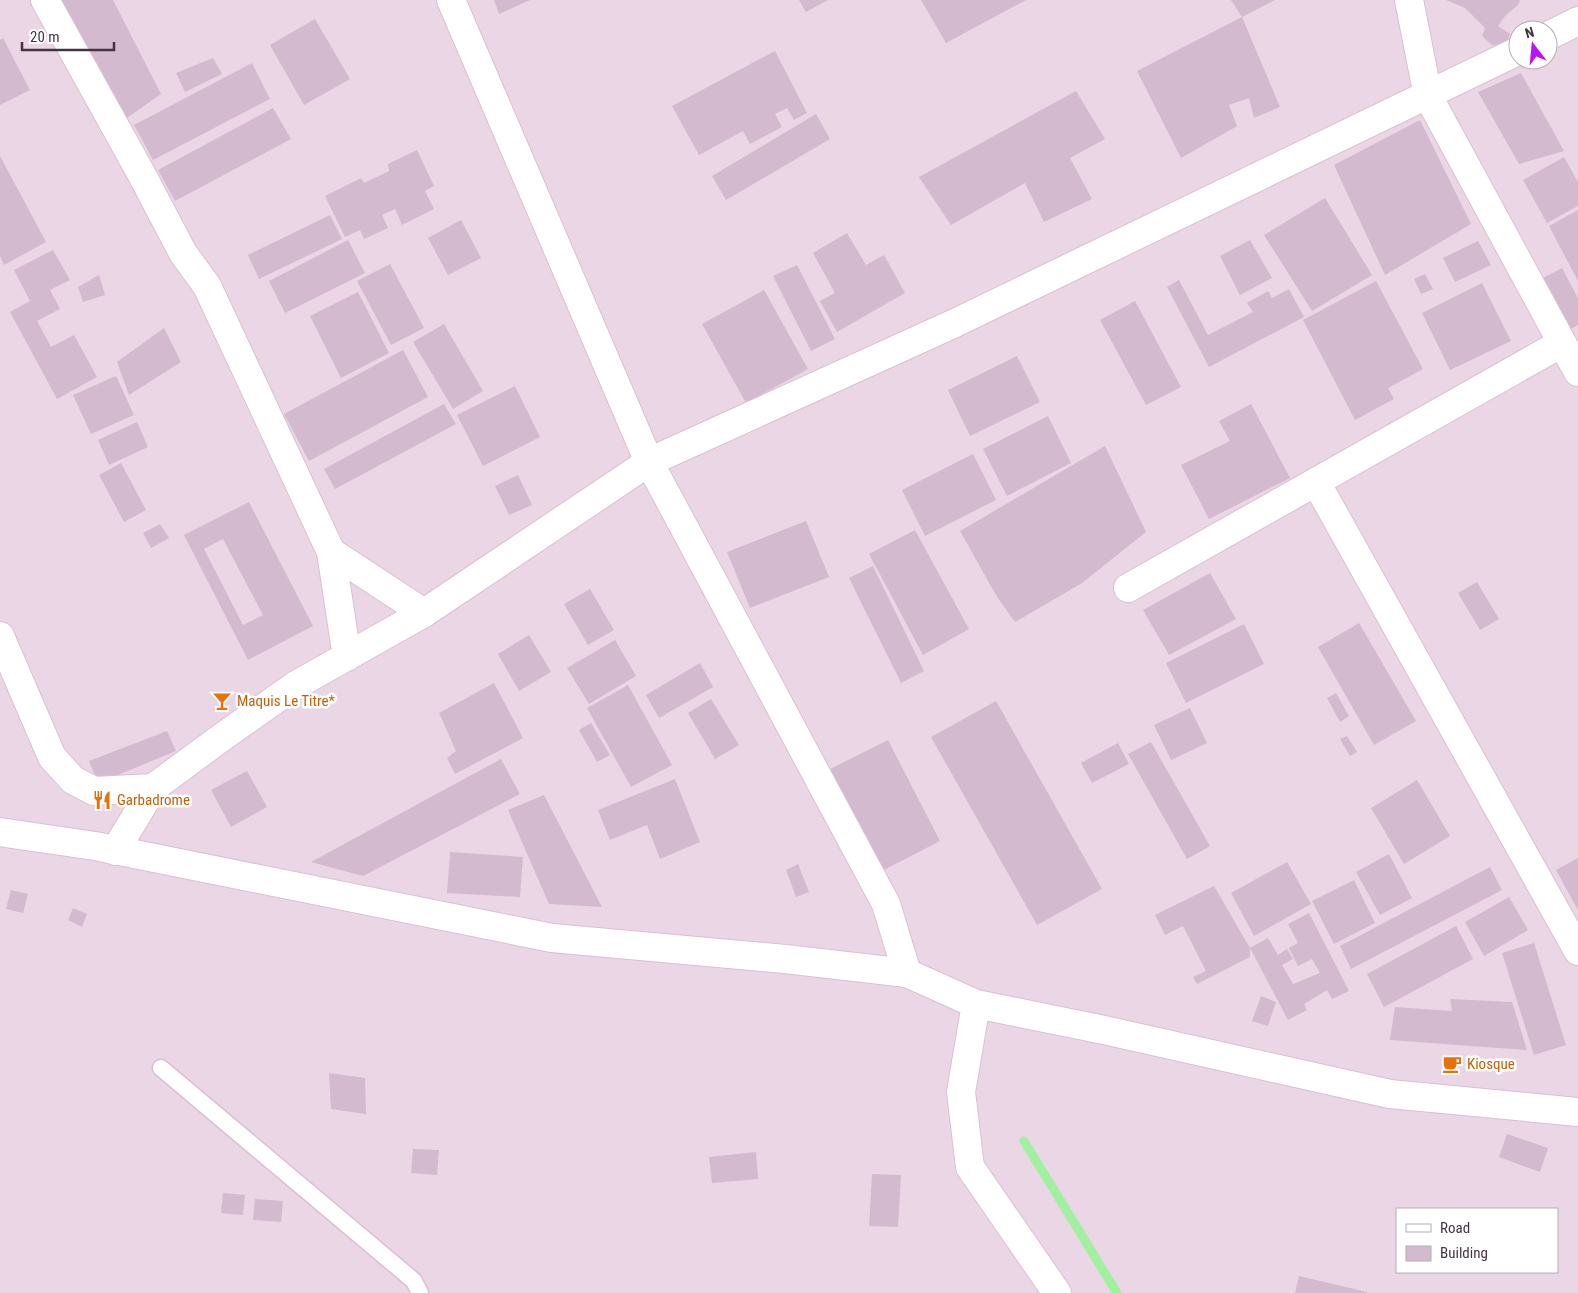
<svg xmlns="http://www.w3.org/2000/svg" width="1578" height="1293" font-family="'Roboto Condensed',sans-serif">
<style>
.residential{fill:#ead6e5;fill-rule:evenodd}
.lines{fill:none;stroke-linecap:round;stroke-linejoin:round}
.stream{stroke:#a1f09f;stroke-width:9}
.building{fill:#d4bacf;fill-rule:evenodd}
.service-casing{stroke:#d9c1d3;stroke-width:19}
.minor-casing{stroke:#d9c1d3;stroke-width:30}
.service{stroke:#fff;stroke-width:16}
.minor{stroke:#fff;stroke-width:28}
.labels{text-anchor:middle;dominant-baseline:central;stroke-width:5;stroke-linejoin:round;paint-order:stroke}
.food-label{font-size:15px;fill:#c56008;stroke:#fff;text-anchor:start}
</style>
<rect width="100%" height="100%" fill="#f2e4ee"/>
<path class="residential" d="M 0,0 L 1578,0 L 1578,1293 L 0,1293 ZM 1518,30 L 1548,30 L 1548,60 L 1518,60 ZM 1397,1209 L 1557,1209 L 1557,1272 L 1397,1272 Z"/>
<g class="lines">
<path class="stream" d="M 1024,1141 L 1117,1293"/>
</g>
<path class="building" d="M 54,0 L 113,0 L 161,94 L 124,120 Z
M 494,0 L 530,0 L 499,14 Z
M 799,0 L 828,0 L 806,12 Z
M 921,0 L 1026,0 L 946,43 Z
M 1231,0 L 1275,0 L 1242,17 Z
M 1446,0 L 1520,0 L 1518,5 L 1505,16 L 1498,26 L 1510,34 L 1506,44 L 1492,45 L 1482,36 L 1485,28 L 1465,8 Z
M 1242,17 L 1280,107 L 1254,118 L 1249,98 L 1229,105 L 1237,126 L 1181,158 L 1137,71 Z
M 315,19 L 350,79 L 304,105 L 270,45 Z
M 3,38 L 30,90 L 0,105 L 0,40 Z
M 775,51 L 807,113 L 794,120 L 787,108 L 775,114 L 782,127 L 750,144 L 743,131 L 699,155 L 672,106 Z
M 213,58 L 222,74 L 185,92 L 176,73 Z
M 252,63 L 270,99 L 153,160 L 134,125 Z
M 1521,73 L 1564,151 L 1519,164 L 1478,92 Z
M 1076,91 L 1105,139 L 1070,158 L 1092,199 L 1044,222 L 1025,183 L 951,225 L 919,177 Z
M 273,108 L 291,139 L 175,201 L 158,170 Z
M 816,114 L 830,139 L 726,200 L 712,176 Z
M 1420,120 L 1471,224 L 1385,275 L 1334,165 Z
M 417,150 L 434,186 L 425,191 L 434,209 L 402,225 L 395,209 L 382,215 L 388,228 L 364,239 L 360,230 L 345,237 L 325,196 L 361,178 L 364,183 L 389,171 L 388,164 Z
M 0,156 L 46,242 L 4,265 L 0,256 Z
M 1564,157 L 1578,182 L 1578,206 L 1547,223 L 1523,180 Z
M 1325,198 L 1372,275 L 1312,311 L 1264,235 Z
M 1578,210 L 1578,281 L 1549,226 Z
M 330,215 L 342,239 L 259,279 L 248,255 Z
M 461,220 L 481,258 L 448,275 L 428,238 Z
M 847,233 L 866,265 L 884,255 L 905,293 L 837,332 L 820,301 L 835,293 L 813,253 Z
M 348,240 L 365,273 L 285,313 L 269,281 Z
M 1250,240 L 1272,278 L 1240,295 L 1220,256 Z
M 1478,241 L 1491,265 L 1455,282 L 1443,258 Z
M 53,250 L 70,280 L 50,290 L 60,309 L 37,321 L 51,347 L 74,335 L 97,377 L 57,399 L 10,312 L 30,301 L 14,270 Z
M 390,264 L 424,328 L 391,345 L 357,281 Z
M 797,265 L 835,339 L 811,351 L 773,276 Z
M 1562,268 L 1578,298 L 1578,325 L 1564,333 L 1537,281 Z
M 1425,274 L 1433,289 L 1421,294 L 1414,279 Z
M 99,275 L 105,295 L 83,302 L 78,287 Z
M 1179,280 L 1208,335 L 1253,312 L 1247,303 L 1268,291 L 1272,298 L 1289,289 L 1304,317 L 1209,367 L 1167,287 Z
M 1376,281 L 1423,369 L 1388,388 L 1394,399 L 1355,420 L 1303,320 Z
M 1482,283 L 1511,341 L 1450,370 L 1422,313 Z
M 764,290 L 808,369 L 746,403 L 702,324 Z
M 358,292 L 389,353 L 341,378 L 310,316 Z
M 1135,301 L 1181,387 L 1146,405 L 1100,320 Z
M 444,324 L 483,391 L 453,409 L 413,342 Z
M 164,328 L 181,362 L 129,395 L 117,362 Z
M 403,350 L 428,397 L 309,461 L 284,414 Z
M 1017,356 L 1040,402 L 970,436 L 948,390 Z
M 116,376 L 134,415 L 91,434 L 73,395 Z
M 515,386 L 540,437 L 483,466 L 457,415 Z
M 444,404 L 456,424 L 335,489 L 324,469 Z
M 1251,404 L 1290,478 L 1209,519 L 1181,465 L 1230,441 L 1219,421 Z
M 1048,416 L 1071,463 L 1007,496 L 983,449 Z
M 137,422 L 148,447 L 109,465 L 98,440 Z
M 1105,446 L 1146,532 L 1082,583 L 1015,622 L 997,597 L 960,531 Z
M 973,454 L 996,500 L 925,536 L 902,490 Z
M 121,463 L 146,510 L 124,522 L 99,475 Z
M 518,475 L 532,505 L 509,515 L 495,486 Z
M 249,502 L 313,626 L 248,660 L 184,535 ZM 223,539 L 263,615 L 243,625 L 204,549 Z
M 806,521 L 829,577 L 750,608 L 727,552 Z
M 160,524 L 169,538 L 151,548 L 143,533 Z
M 915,530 L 969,629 L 923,655 L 869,554 Z
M 873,566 L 924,671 L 901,683 L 849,578 Z
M 1210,573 L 1236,619 L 1169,655 L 1143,610 Z
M 1477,582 L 1499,619 L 1480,630 L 1458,593 Z
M 590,589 L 614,630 L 588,645 L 564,604 Z
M 1359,623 L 1416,721 L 1374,745 L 1318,647 Z
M 1244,624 L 1264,664 L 1186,703 L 1166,663 Z
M 529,635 L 551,672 L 519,691 L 498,654 Z
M 615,640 L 636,676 L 589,704 L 567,668 Z
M 700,663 L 713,687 L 659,718 L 646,695 Z
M 494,683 L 523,738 L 455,774 L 447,758 L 456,751 L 439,713 Z
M 628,685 L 672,765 L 631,787 L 587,708 Z
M 1336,693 L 1349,716 L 1340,722 L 1327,698 Z
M 711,699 L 739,745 L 715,759 L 688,713 Z
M 996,701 L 1102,889 L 1037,925 L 931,737 Z
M 1190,708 L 1207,743 L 1171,760 L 1154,725 Z
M 591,723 L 610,755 L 597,762 L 579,730 Z
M 167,731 L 176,751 L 98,783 L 89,761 Z
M 1347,736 L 1357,752 L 1350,756 L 1340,739 Z
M 888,740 L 940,841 L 878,873 L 826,771 Z
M 1151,742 L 1210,846 L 1187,859 L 1128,754 Z
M 1118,743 L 1129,764 L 1092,783 L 1081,763 Z
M 501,759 L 520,794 L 363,876 L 311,862 Z
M 247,771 L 267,807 L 231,827 L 211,790 Z
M 675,779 L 700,842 L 660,859 L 647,825 L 610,840 L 598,810 Z
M 1417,780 L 1450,836 L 1404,864 L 1371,808 Z
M 544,795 L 602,907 L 549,904 L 508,810 Z
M 450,852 L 523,857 L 520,897 L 447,893 Z
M 1389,854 L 1412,898 L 1380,915 L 1356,872 Z
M 1578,858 L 1578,910 L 1556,870 Z
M 1287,862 L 1311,904 L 1254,936 L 1231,893 Z
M 798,864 L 809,892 L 796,897 L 786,870 Z
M 1490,867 L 1502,890 L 1351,969 L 1340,946 Z
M 1354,880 L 1375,923 L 1334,944 L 1312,901 Z
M 1214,886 L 1250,948 L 1268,938 L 1278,955 L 1287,949 L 1293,959 L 1282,965 L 1293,984 L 1320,973 L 1312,959 L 1298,966 L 1289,948 L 1298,943 L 1288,924 L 1309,913 L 1349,991 L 1332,999 L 1327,990 L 1304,1004 L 1307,1010 L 1288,1020 L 1250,948 L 1250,957 L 1197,984 L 1193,977 L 1206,971 L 1183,926 L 1165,935 L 1155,915 Z
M 11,890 L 28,894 L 23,913 L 6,909 Z
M 1509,897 L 1528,930 L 1484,956 L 1465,922 Z
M 73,908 L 87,914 L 82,927 L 68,920 Z
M 1456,926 L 1473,959 L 1384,1007 L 1367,974 Z
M 1534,943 L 1566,1045 L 1534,1055 L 1502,953 Z
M 1261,996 L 1276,1002 L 1268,1026 L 1252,1021 Z
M 1450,999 L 1512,1002 L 1527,1050 L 1390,1040 L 1395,1007 L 1452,1011 Z
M 329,1073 L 365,1078 L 366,1114 L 331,1109 Z
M 1507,1134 L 1548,1148 L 1540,1172 L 1499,1157 Z
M 413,1149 L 439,1150 L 437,1175 L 411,1173 Z
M 756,1152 L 758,1179 L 712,1183 L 709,1157 Z
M 872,1174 L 901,1175 L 898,1227 L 869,1226 Z
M 223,1193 L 245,1195 L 243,1215 L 221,1213 Z
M 255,1199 L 283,1201 L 281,1222 L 253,1220 Z
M 1299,1276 L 1367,1292 L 1367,1293 L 1295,1293 Z"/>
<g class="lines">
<g class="service-casing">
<path id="service" d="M 161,1068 L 414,1281 L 420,1293"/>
</g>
<g class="minor-casing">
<path id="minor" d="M 45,0 L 142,175 L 183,253 L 207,286 L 331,552 L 424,613
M 451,0 L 649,462 L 886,904 L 907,973
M 1409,0 L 1428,96 L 1578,372
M 1548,36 L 1578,21
M 1316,482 L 1578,951
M 331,552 L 347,657
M 1128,588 L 1562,343
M 0,636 L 52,757 L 73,780 L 94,791 L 153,788
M 0,832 L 95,846 L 552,938 L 785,959 L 907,973 L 976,1004 L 1104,1030 L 1390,1094 L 1578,1112
M 115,851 L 153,788 L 225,735 L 296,685 L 424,613 L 649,462 L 955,323 L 1518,51
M 976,1004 L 961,1092 L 970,1167 L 1057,1293"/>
</g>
<use href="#service" class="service"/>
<use href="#minor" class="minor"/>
</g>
<defs>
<g id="bar-bare" transform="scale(1.5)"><path d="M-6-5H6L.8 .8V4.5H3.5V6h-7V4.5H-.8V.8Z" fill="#e8710a" stroke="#fff" stroke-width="2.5" paint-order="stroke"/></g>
<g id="restaurant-bare" transform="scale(1.5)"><path d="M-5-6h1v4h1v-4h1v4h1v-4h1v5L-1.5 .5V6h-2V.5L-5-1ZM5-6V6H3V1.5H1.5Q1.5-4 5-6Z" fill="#e8710a" stroke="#fff" stroke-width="2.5" paint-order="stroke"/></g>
<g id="cafe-bare" transform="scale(1.5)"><path d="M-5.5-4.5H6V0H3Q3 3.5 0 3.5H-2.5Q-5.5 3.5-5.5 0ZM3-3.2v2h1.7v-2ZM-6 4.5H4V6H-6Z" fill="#e8710a" stroke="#fff" stroke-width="2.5" paint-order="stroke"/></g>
</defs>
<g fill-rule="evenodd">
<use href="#bar-bare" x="222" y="701"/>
<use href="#restaurant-bare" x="102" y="800"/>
<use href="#cafe-bare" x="1452" y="1064"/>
</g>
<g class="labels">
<g class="food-label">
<text x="237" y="701">Maquis Le Titre*</text>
<text x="117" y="800">Garbadrome</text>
<text x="1467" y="1064">Kiosque</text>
</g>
</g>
<rect x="1396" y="1208" width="162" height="65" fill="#ffffff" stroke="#b4aeb3"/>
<rect x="1406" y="1224" width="25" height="8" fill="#ffffff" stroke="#b4aeb3"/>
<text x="1440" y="1233" font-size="15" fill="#443441">Road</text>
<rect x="1406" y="1246" width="25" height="15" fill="#d4bacf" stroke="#b4aeb3"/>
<text x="1440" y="1258" font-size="15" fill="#443441">Building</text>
<g transform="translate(1533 45) rotate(344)"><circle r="24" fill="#ffffff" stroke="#b4aeb3"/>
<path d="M0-4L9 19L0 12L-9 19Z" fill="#ba13fa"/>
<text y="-8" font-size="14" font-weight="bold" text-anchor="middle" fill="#443441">N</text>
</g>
<path d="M22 42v8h92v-8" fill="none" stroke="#443441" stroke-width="2.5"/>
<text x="30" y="42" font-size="15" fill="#443441" stroke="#ffffff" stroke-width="4" paint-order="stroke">20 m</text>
</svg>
